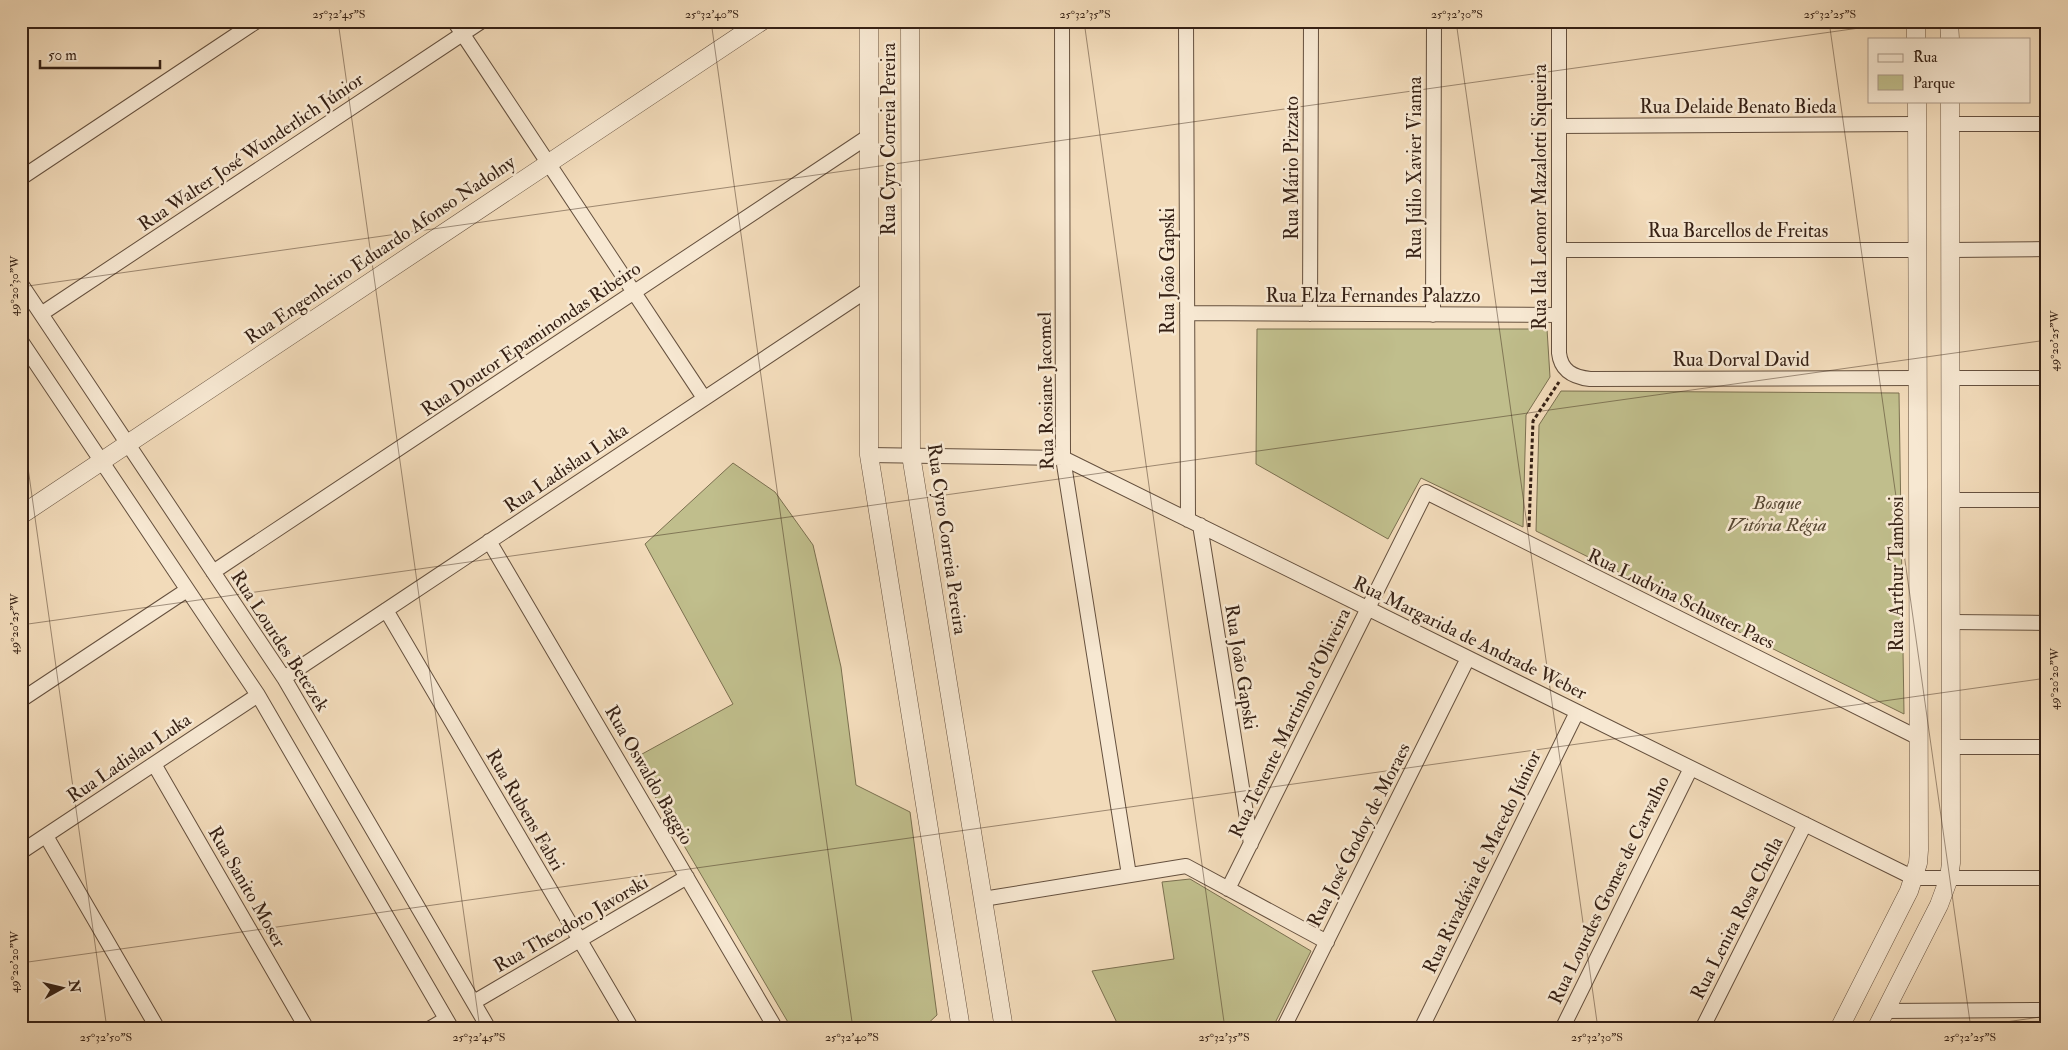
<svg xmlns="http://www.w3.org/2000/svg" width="2068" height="1050" font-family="'IM FELL Double Pica',serif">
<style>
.green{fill:#c0be8c;stroke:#7b7050}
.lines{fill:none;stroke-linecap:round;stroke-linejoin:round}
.minor-casing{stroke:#65503e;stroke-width:16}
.tertiary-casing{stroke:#65503e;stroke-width:19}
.path{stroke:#362115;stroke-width:3;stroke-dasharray:4 2.5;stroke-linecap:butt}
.minor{stroke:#f7e8d2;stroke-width:14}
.tertiary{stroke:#f7e8d2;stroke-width:18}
.ticks{fill:none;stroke:#362115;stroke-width:1;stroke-opacity:0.45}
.labels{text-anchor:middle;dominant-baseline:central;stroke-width:5;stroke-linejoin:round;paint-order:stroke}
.street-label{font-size:19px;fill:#362115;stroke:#f7e8d2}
.park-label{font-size:19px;font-style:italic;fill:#584833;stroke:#f7e8d2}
.neatline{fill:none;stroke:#362115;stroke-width:2}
.ticks-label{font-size:12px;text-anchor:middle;fill:#362115}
</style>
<rect width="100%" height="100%" fill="#f2dbba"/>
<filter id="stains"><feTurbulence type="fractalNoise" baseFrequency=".004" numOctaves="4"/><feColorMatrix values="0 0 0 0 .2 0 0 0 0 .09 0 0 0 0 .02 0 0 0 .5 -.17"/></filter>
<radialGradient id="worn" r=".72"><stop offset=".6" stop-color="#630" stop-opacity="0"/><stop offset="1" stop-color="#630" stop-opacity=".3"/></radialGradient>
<path class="green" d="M 1257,329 L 1547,329 L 1550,377 L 1526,415 L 1523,527 L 1421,478 L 1388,539 L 1256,464 Z
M 1561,391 L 1899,393 L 1904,714 L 1536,531 L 1539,425 Z
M 733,463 L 775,492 L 813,545 L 841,667 L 856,785 L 910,812 L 937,1015 L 922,1029 L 792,1029 L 633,759 L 733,704 L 645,544 Z
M 1190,879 L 1311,951 L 1272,1029 L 1120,1029 L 1092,971 L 1174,959 L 1162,882 Z"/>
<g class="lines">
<g class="minor-casing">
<path id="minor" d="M 454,21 L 704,398
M 1062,21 L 1063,458 L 1129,875
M 1186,21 L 1188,520
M 1559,21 L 1559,353 C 1561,371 1573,377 1590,379 L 1918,378
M 1950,124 L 2047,124
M 1559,126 L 1917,124
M 21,178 L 257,21
M 1559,250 L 1917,250
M 1950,250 L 2047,249
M 21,284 L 284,678 L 489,1029
M 1187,313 L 1559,315
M 41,314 L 482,21
M 1310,314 L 1311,21
M 1433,315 L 1434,21
M 21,341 L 258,695 L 452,1029
M 1950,378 L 2047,378
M 869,455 L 1063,458 L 1914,878 L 2047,878
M 1951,500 L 2047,500
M 1200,525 L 1251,844
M 489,541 L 776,1029
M 213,572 L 869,136
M 386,610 L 632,1029
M 1951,622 L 2047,623
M 284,678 L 869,289
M 21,700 L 187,590
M 1952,747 L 2047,747
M 154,764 L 307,1029
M 46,836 L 158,1029
M 21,852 L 258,695
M 1228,889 L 1426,492 L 1919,738
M 983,899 L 1186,866 L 1327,942
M 474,1002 L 687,877
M 1885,1011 L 2047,1010
M 429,1029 L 446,1019
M 1283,1029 L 1468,658
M 1421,1029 L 1577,712
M 1562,1029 L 1691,768
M 1702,1029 L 1805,824"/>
</g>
<g class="tertiary-casing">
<path id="tertiary" d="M 869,21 L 869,455 L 961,1029
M 910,21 L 911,455 L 1004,1029
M 1916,21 L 1916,39
M 1949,21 L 1950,39
M 21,515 L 762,21
M 1839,1029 L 1909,891 L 1918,863 L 1919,850 L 1917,101
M 1876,1029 L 1939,905 L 1949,878 L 1951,863 L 1950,101"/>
</g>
<path class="path" d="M 1529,527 L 1533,421 L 1559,382"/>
<use href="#minor" class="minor"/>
<use href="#tertiary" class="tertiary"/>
</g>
<path class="ticks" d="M 338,21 L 480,1029M 711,21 L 853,1029M 1084,21 L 1225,1029M 1456,21 L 1598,1029M 1829,21 L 1971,1029M 21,287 L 1909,21M 21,418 L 107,1029M 21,625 L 2047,340M 21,963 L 2047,678M 1958,1029 L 2047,1016"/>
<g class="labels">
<g class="street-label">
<text x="1738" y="107">Rua Delaide Benato Bieda</text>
<text transform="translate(889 139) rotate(-90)">Rua Cyro Correia Pereira</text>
<text transform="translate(251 152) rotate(-34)">Rua Walter José Wunderlich Júnior</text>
<text transform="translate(1292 168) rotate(-90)">Rua Mário Pizzato</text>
<text transform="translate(1415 168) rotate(-90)">Rua Júlio Xavier Vianna</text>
<text transform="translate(1540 197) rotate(-90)">Rua Ida Leonor Mazalotti Siqueira</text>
<text x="1738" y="231">Rua Barcellos de Freitas</text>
<text transform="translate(380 250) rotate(-34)">Rua Engenheiro Eduardo Afonso Nadolny</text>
<text transform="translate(1168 271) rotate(-90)">Rua João Gapski</text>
<text x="1373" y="296">Rua Elza Fernandes Palazzo</text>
<text transform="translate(531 339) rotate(-34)">Rua Doutor Epaminondas Ribeiro</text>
<text x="1741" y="360">Rua Dorval David</text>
<text transform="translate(1046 391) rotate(-91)">Rua Rosiane Jacomel</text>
<text transform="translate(566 468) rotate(-34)">Rua Ladislau Luka</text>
<text transform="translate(947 539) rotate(82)">Rua Cyro Correia Pereira</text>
<text transform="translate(1897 574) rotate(-90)">Rua Arthur Tambosi</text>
<text transform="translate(1681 599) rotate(26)">Rua Ludvina Schuster Paes</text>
<text transform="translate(1470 638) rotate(26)">Rua Margarida de Andrade Weber</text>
<text transform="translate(280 641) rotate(57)">Rua Lourdes Betezek</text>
<text transform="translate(1241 667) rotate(81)">Rua João Gapski</text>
<text transform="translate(1290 723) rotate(-64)">Rua Tenente Martinho d'Oliveira</text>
<text transform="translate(129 758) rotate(-34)">Rua Ladislau Luka</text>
<text transform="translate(649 775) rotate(60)">Rua Oswaldo Baggio</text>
<text transform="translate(525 810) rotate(60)">Rua Rubens Fabri</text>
<text transform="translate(1359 835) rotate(-63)">Rua José Godoy de Moraes</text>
<text transform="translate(1482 862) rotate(-64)">Rua Rivadávia de Macedo Júnior</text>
<text transform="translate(247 887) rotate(60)">Rua Sanito Moser</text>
<text transform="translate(1609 890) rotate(-64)">Rua Lourdes Gomes de Carvalho</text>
<text transform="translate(1737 918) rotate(-63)">Rua Lenita Rosa Chella</text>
<text transform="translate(571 924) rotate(-30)">Rua Theodoro Javorski</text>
</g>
<g class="park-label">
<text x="1777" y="503">Bosque<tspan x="1777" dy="22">Vitória Régia</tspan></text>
</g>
</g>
<rect width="2068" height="1050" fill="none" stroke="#f2dbba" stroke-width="55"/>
<rect x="1868" y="38" width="162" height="65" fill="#f7e8d2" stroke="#aa9886"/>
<rect x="1878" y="54" width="25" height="8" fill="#f7e8d2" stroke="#aa9886"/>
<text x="1913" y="62" font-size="15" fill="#362115">Rua</text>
<rect x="1878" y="75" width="25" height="15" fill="#c0be8c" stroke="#aa9886"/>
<text x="1913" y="88" font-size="15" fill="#362115">Parque</text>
<g transform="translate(62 988) rotate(82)" stroke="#f7e8d2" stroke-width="4" paint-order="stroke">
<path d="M0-4L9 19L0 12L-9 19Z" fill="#362115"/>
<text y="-8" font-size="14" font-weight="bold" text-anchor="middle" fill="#362115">N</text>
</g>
<path d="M40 60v8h120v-8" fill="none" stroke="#362115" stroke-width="2.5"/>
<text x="48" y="60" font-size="15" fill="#362115" stroke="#f7e8d2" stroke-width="4" paint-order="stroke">50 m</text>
<rect x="28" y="28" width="2012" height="994" class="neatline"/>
<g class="ticks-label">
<text x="339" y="18">25°32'45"S</text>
<text x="712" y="18">25°32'40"S</text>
<text x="1085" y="18">25°32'35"S</text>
<text x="1457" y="18">25°32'30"S</text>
<text x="1830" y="18">25°32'25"S</text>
<text transform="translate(14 286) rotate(-90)" y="4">49°20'30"W</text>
<text transform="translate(2054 341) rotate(-90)" y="4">49°20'25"W</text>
<text transform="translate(14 624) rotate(-90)" y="4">49°20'25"W</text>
<text transform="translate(2054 679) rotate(-90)" y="4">49°20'20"W</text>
<text transform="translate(14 962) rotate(-90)" y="4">49°20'20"W</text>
<text x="106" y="1041">25°32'50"S</text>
<text x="479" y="1041">25°32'45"S</text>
<text x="852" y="1041">25°32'40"S</text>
<text x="1224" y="1041">25°32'35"S</text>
<text x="1597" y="1041">25°32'30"S</text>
<text x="1970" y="1041">25°32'25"S</text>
</g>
<rect width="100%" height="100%" filter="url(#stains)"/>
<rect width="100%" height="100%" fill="url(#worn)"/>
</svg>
